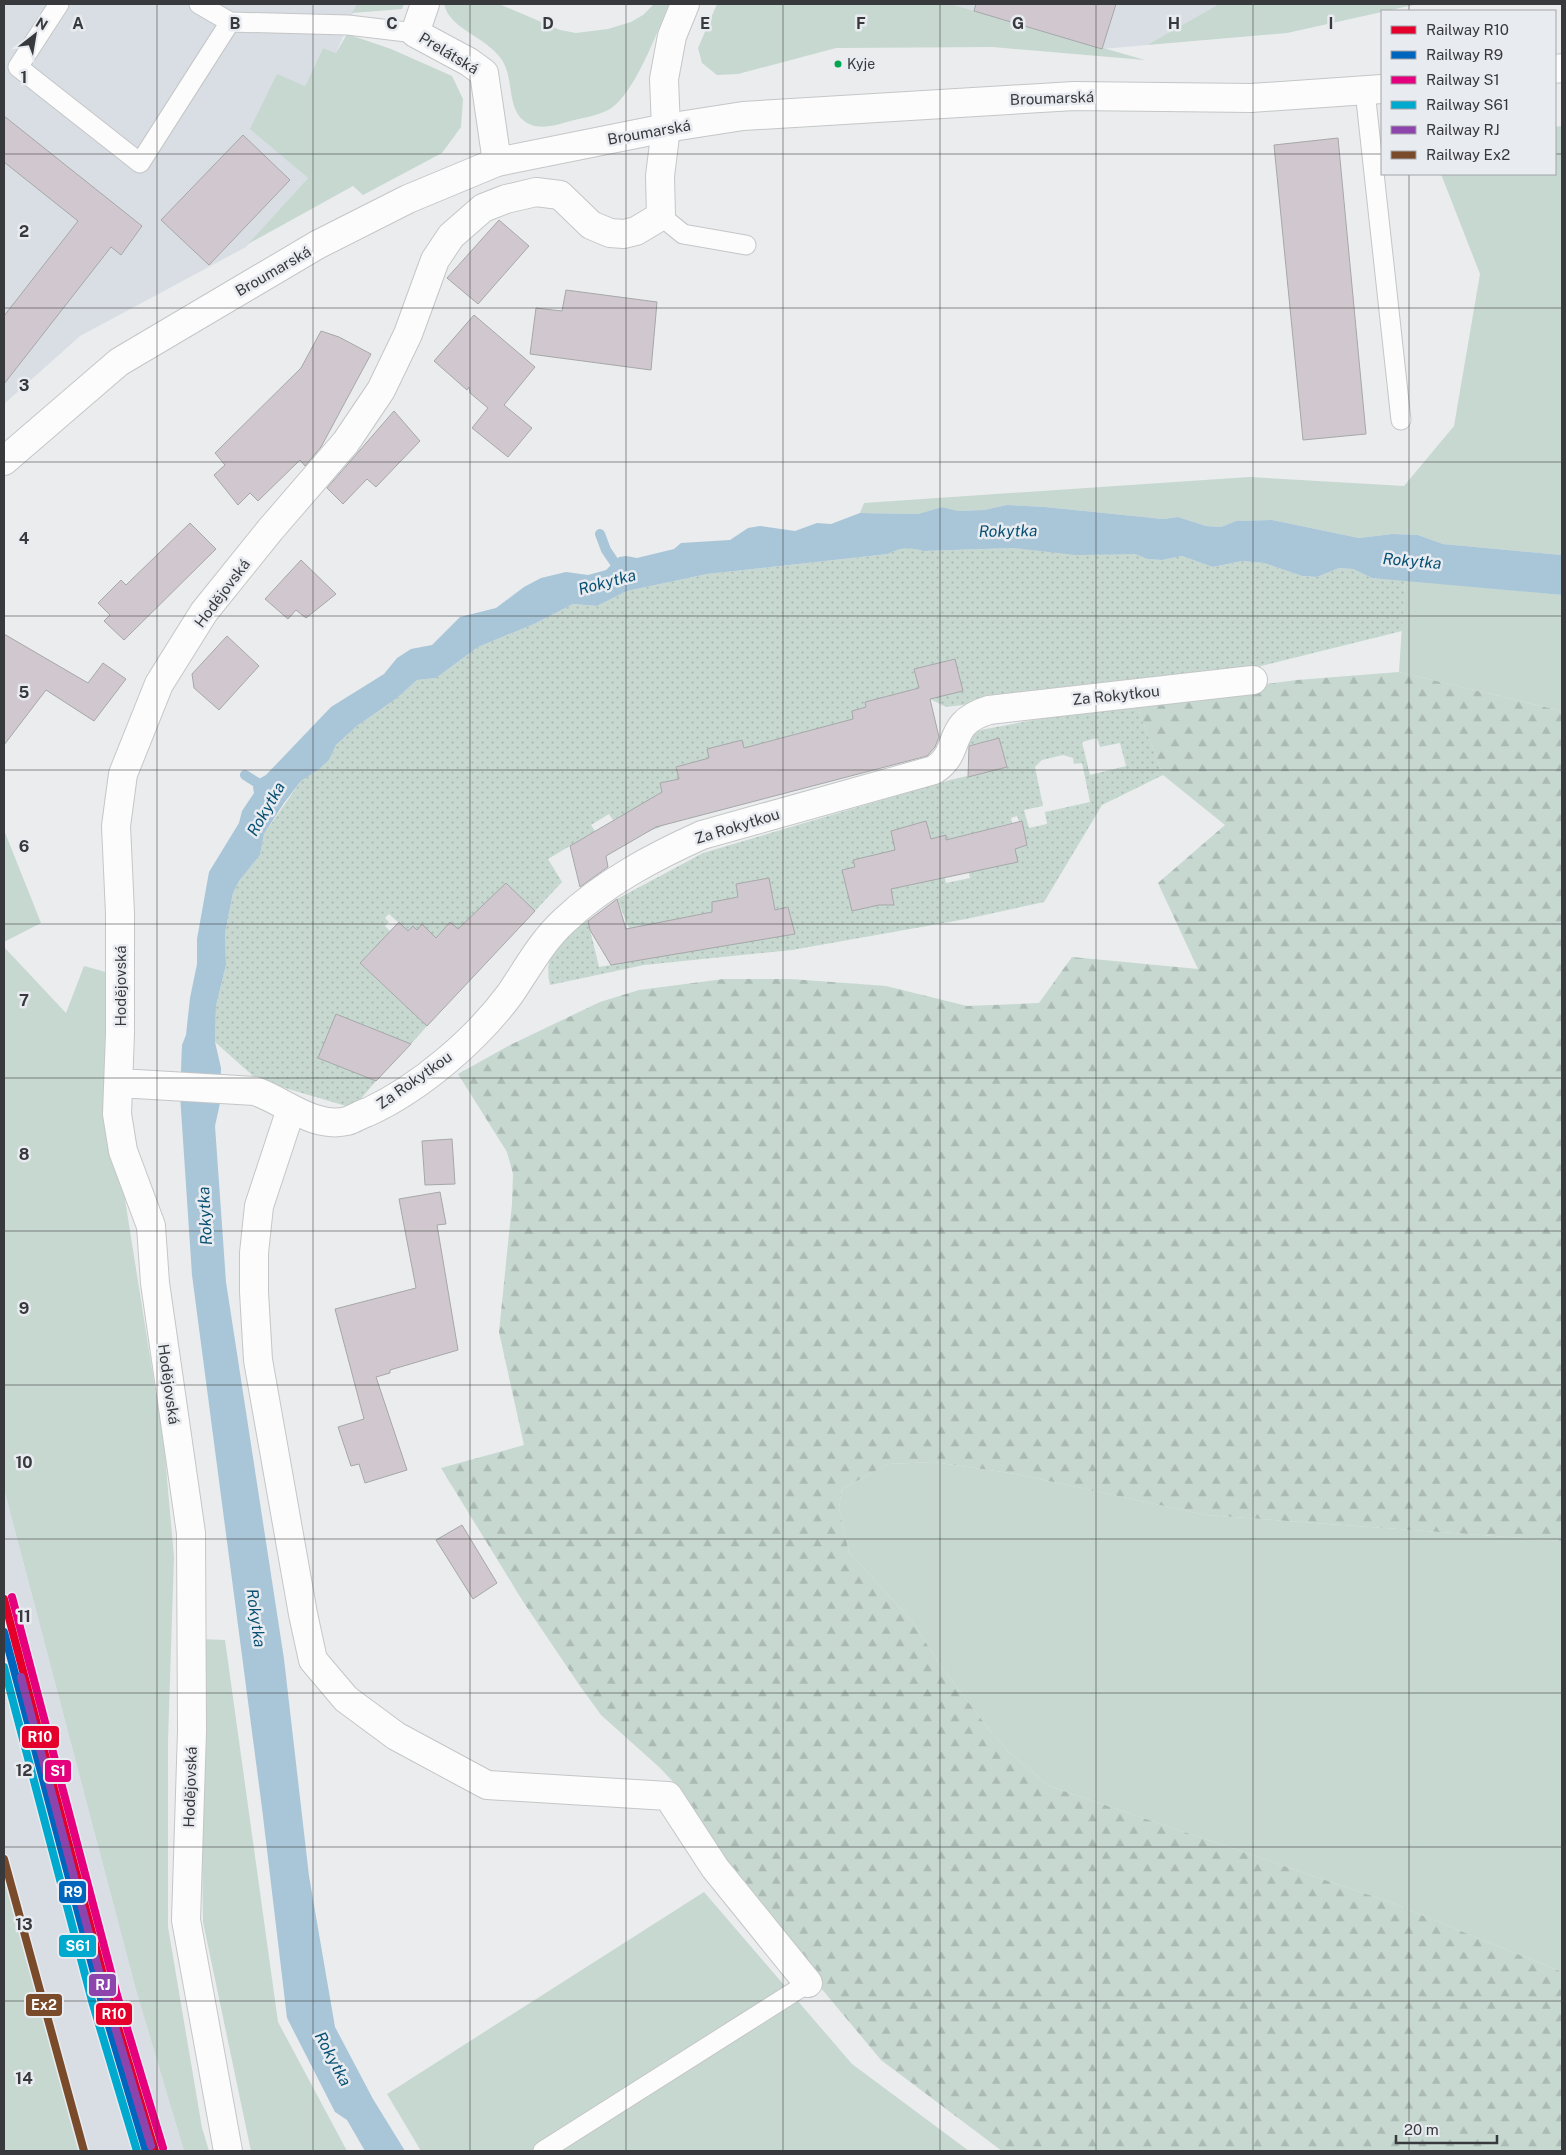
<svg xmlns="http://www.w3.org/2000/svg" width="1566" height="2155" font-family="'Public Sans',sans-serif">
<style>
.built{fill:#d9dee4}
.grass{fill:#c6d8d0}
.forest{fill:url(#forest-firs)}
.park{fill:url(#park-dots);fill-rule:evenodd}
.water{fill:#a9c5d8}
.lines{fill:none;stroke-linecap:round;stroke-linejoin:round}
.stream{stroke:#a9c5d8;stroke-width:10}
.building{fill:#d0c8ce;stroke:#a6a7a8}
.lane-casing{stroke:#c4c6c7;stroke-width:21}
.street-casing{stroke:#c4c6c7;stroke-width:30}
.secondary-casing{stroke:#c4c6c7;stroke-width:30}
.lane{stroke:#fcfcfc;stroke-width:19}
.street{stroke:#fcfcfc;stroke-width:28}
.secondary{stroke:#fcfcfc;stroke-width:28}
.rail-1-casing{stroke:#e8ebf0;stroke-width:11}
.rail-2-casing{stroke:#e8ebf0;stroke-width:11}
.rail-3-casing{stroke:#e8ebf0;stroke-width:11}
.rail-4-casing{stroke:#e8ebf0;stroke-width:11}
.rail-5-casing{stroke:#e8ebf0;stroke-width:11}
.rail-6-casing{stroke:#e8ebf0;stroke-width:11}
.rail-1{stroke:#e4002b;stroke-width:8}
.rail-2{stroke:#0065bd;stroke-width:8}
.rail-3{stroke:#e5007d;stroke-width:8}
.rail-4{stroke:#00a9ce;stroke-width:8}
.rail-5{stroke:#8e44ad;stroke-width:8}
.rail-6{stroke:#7a4b2a;stroke-width:8}
.grid{fill:none;stroke:#38393c;stroke-width:1;stroke-opacity:0.55}
.bus-dot{fill:#00a651;stroke:#e8ebf0;stroke-width:2}
.labels{text-anchor:middle;dominant-baseline:central;stroke-width:5;stroke-linejoin:round;paint-order:stroke}
.bus-label{font-size:14px;fill:#38393c;stroke:#e8ebf0;text-anchor:start}
.street-label{font-size:15px;fill:#38393c;stroke:#e8ebf0}
.water-label{font-size:16px;font-style:italic;fill:#075073;stroke:#e8ebf0}
.grid-label{font-size:16px;text-anchor:middle;font-weight:bold;fill:#38393c;stroke:#e8ebf0;stroke-width:5;stroke-linejoin:round;paint-order:stroke}
.line-badge{stroke:#e8ebf0;stroke-width:2}
.badge-label{font-size:14px;text-anchor:middle;font-weight:bold;fill:#fff}
</style>
<defs>
<pattern id="forest-firs" width="22" height="20" patternUnits="userSpaceOnUse" patternTransform="scale(1.25)"><rect width="22" height="20" fill="#c6d8d0"/><path d="M5 1l3.5 6h-7zM16 11l3.5 6h-7z" fill="#abbab4"/></pattern>
<pattern id="park-dots" width="8" height="8" patternUnits="userSpaceOnUse" patternTransform="scale(1.25)"><rect width="8" height="8" fill="#c6d8d0"/><path d="M2 2h.1M6 6h.1" fill="none" stroke="#abbab4" stroke-width="1.8" stroke-linecap="round"/></pattern>
</defs>
<rect width="100%" height="100%" fill="#eaecee"/>
<path class="built" d="M 4,4 L 357,4 L 336,53 L 323,48 L 305,86 L 251,129 L 308,178 L 246,247 L 80,336 L 4,404 Z
M 950,4 L 1219,4 L 1147,45 L 1102,49 Z
M 4,1489 L 136,1990 L 184,2151 L 84,2151 L 43,2015 L 4,1867 Z"/>
<path class="grass" d="M 357,4 L 404,4 L 402,9 L 352,13 Z
M 444,4 L 499,4 L 560,30 L 576,33 L 608,29 L 631,22 L 643,15 L 654,4 L 669,4 C 657,32 635,93 610,109 C 597,116 581,118 567,122 C 552,126 536,131 523,120 C 507,106 514,79 502,60 C 486,36 450,30 444,4 Z
M 717,4 L 950,4 L 1145,60 L 993,47 L 836,48 L 738,74 L 717,75 L 702,63 L 698,48 Z
M 1219,4 L 1418,4 L 1287,33 L 1147,45 Z
M 347,34 L 391,49 L 452,76 L 463,99 L 461,127 L 442,153 L 363,195 L 353,186 L 248,244 L 308,178 L 250,129 L 277,74 L 305,86 L 323,48 L 336,53 Z
M 1562,126 L 1562,555 L 1443,544 L 1418,535 L 1392,534 L 1359,538 L 1272,520 L 1236,521 L 1221,527 L 1206,526 L 1178,517 L 1163,519 L 1045,507 L 1007,505 L 984,510 L 957,511 L 942,507 L 918,514 L 860,513 L 864,503 L 1249,477 L 1404,486 L 1454,426 L 1480,274 L 1441,174 L 1555,174 L 1555,127 Z
M 1405,580 L 1562,595 L 1562,711 L 1399,672 Z
M 4,830 L 41,923 L 4,942 Z
M 4,947 L 66,1013 L 84,966 L 113,974 L 110,1105 L 164,1445 L 174,1557 L 168,1740 L 168,1927 L 202,2128 L 209,2151 L 184,2151 L 136,1990 L 4,1489 Z
M 933,1462 L 1016,1474 L 1206,1515 L 1562,1541 L 1562,1972 L 1387,1901 L 1049,1786 L 1009,1752 L 991,1732 L 941,1666 L 911,1620 L 849,1552 L 839,1508 L 842,1489 L 888,1464 Z
M 199,1639 L 225,1640 L 278,2022 L 347,2151 L 251,2151 L 203,1922 Z
M 4,1867 L 43,2015 L 84,2151 L 4,2151 Z
M 704,1892 L 852,2064 L 969,2151 L 421,2151 L 387,2094 Z"/>
<path class="forest" d="M 1399,672 L 1562,711 L 1562,1541 L 1206,1515 L 1016,1474 L 933,1462 L 888,1464 L 842,1489 L 839,1508 L 849,1552 L 911,1620 L 941,1666 L 991,1732 L 1009,1752 L 1049,1786 L 1387,1901 L 1562,1972 L 1562,2151 L 1002,2151 L 881,2060 L 761,1916 L 682,1791 L 659,1767 L 601,1715 L 580,1686 L 524,1603 L 441,1468 L 524,1445 L 499,1332 L 512,1204 L 513,1174 L 507,1152 L 458,1074 L 510,1045 L 600,1002 L 639,990 L 724,979 L 791,979 L 886,986 L 967,1006 L 1039,1003 L 1072,957 L 1198,969 L 1158,883 L 1225,825 L 1163,775 L 1135,701 L 1297,680 Z"/>
<path class="park" d="M 909,547 L 923,551 L 1013,548 L 1135,554 L 1147,559 L 1162,560 L 1182,556 L 1213,567 L 1242,561 L 1264,563 L 1302,576 L 1317,577 L 1339,568 L 1353,569 L 1372,578 L 1405,580 L 1402,631 L 1249,669 L 946,707 L 930,699 L 955,659 L 914,669 L 919,688 L 865,702 L 865,707 L 852,711 L 854,723 L 812,730 L 707,758 L 714,770 L 694,762 L 676,767 L 679,779 L 660,783 L 670,823 L 645,833 L 631,810 L 613,820 L 609,814 L 591,825 L 595,831 L 548,859 L 562,882 L 535,911 L 471,916 L 458,929 L 450,922 L 436,938 L 422,925 L 417,930 L 408,931 L 389,914 L 385,918 L 389,922 L 385,926 L 401,943 L 369,953 L 360,963 L 427,1026 L 411,1044 L 318,1058 L 376,1081 L 353,1108 L 278,1086 L 252,1075 L 215,1042 L 216,1006 L 226,965 L 225,933 L 233,893 L 239,881 L 260,855 L 264,834 L 301,781 L 329,760 L 336,745 L 357,726 L 397,698 L 417,680 L 436,678 L 478,647 L 534,624 L 573,604 L 597,606 L 627,591 L 707,574 L 888,554 L 899,548 Z
M 1135,701 L 1163,775 L 1102,805 L 1044,902 L 966,919 L 792,950 L 644,965 L 550,985 C 542,951 564,937 587,917 L 599,967 L 634,961 L 654,924 L 629,928 L 617,899 L 703,853 L 950,780 L 1007,767 L 999,738 L 967,746 L 970,732 ZM 1097,738 L 1100,747 L 1120,743 L 1126,766 L 1090,775 L 1082,742 ZM 1063,755 L 1073,758 L 1074,764 L 1082,763 L 1090,802 L 1045,812 L 1047,824 L 1029,828 L 1024,810 L 1043,806 L 1035,767 L 1042,760 ZM 1017,816 L 1019,821 L 1022,821 L 1027,845 L 1013,850 L 1018,862 L 968,869 L 970,878 L 946,883 L 936,838 L 946,836 L 946,845 L 997,838 L 996,827 L 1012,823 L 1011,818 ZM 926,822 L 934,850 L 927,876 L 928,881 L 904,886 L 891,831 ZM 865,857 L 892,896 L 894,905 L 879,905 L 852,911 L 843,870 L 855,867 L 854,860 ZM 769,878 L 775,910 L 788,907 L 795,934 L 757,940 L 740,906 L 736,884 ZM 725,900 L 726,908 L 692,950 L 687,917 L 712,912 L 712,902 Z"/>
<path class="water" d="M 1007,505 L 1045,507 L 1163,519 L 1178,517 L 1206,526 L 1221,527 L 1236,521 L 1272,520 L 1359,538 L 1392,534 L 1418,535 L 1443,544 L 1562,555 L 1562,595 L 1372,578 L 1353,569 L 1339,568 L 1317,577 L 1302,576 L 1264,563 L 1242,561 L 1213,567 L 1182,556 L 1162,560 L 1147,559 L 1135,554 L 1076,555 L 1013,548 L 923,551 C 909,547 901,547 888,554 L 707,574 L 627,591 L 597,606 L 573,604 L 534,624 L 478,647 L 436,678 L 417,680 L 397,698 L 357,726 L 336,745 L 329,760 L 319,769 L 301,781 L 284,803 L 264,834 L 260,855 L 239,881 L 233,893 L 225,933 L 226,965 L 216,1006 L 215,1042 L 221,1068 L 220,1103 L 215,1126 L 226,1282 L 284,1659 L 309,1876 L 335,2027 L 373,2099 L 405,2151 L 365,2151 L 347,2120 L 335,2112 L 287,2018 L 262,1808 L 192,1275 L 180,1095 L 182,1045 L 186,1035 L 190,998 L 197,964 L 197,939 L 209,872 L 239,823 L 242,811 L 254,793 L 253,787 L 257,780 L 266,775 L 331,707 L 384,674 L 397,658 L 411,649 L 432,645 L 460,617 L 496,608 L 524,587 L 541,578 L 566,572 L 588,575 L 606,570 L 619,557 L 626,556 L 637,558 L 674,549 L 681,543 L 730,540 L 748,528 L 760,526 L 795,531 L 817,523 L 831,524 L 860,513 L 918,514 L 942,507 L 958,511 L 984,510 Z"/>
<g class="lines">
<path class="stream" d="M 600,534 L 606,550 L 621,572
M 245,775 L 267,789"/>
</g>
<path class="building" d="M 976,4 L 1116,4 L 1102,49 L 974,11 Z
M 4,116 L 142,226 L 121,255 L 111,247 L 4,384 L 4,316 L 78,221 L 4,162 Z
M 243,135 L 290,180 L 209,265 L 161,220 Z
M 1338,138 L 1366,434 L 1303,440 L 1274,145 Z
M 499,220 L 529,246 L 478,304 L 447,278 Z
M 566,290 L 657,302 L 651,370 L 530,354 L 536,308 L 562,311 Z
M 474,315 L 535,367 L 504,405 L 532,428 L 508,457 L 472,428 L 488,408 L 470,393 L 469,387 L 467,390 L 434,361 Z
M 321,331 L 339,337 L 371,354 L 321,447 L 305,466 L 300,460 L 258,501 L 250,493 L 238,505 L 214,475 L 225,465 L 215,453 L 301,368 Z
M 394,411 L 420,441 L 376,487 L 367,479 L 343,504 L 327,488 Z
M 190,523 L 216,549 L 124,640 L 104,621 L 110,615 L 98,603 L 121,580 L 126,585 Z
M 301,560 L 336,594 L 306,618 L 296,610 L 288,619 L 265,599 Z
M 4,634 L 88,683 L 103,663 L 126,679 L 94,721 L 46,690 L 4,745 Z
M 227,636 L 259,666 L 219,710 L 194,688 L 192,674 Z
M 955,659 L 963,691 L 930,699 L 939,737 L 935,747 L 927,756 L 656,827 L 606,856 L 608,867 L 580,887 L 570,846 L 662,792 L 660,783 L 679,779 L 676,767 L 709,758 L 707,749 L 742,740 L 744,748 L 853,719 L 852,711 L 866,707 L 865,702 L 919,688 L 914,669 Z
M 999,738 L 1007,767 L 968,777 L 969,746 Z
M 926,821 L 931,839 L 946,835 L 946,840 L 1022,821 L 1027,845 L 1015,849 L 1018,862 L 891,889 L 894,905 L 879,905 L 852,911 L 842,870 L 855,867 L 853,860 L 895,850 L 891,831 Z
M 769,878 L 775,910 L 788,907 L 795,934 L 611,965 L 590,930 L 588,921 L 617,899 L 626,929 L 712,912 L 712,902 L 738,897 L 736,884 Z
M 506,883 L 535,911 L 427,1026 L 360,963 L 399,922 L 408,931 L 413,926 L 417,930 L 422,924 L 436,938 L 450,922 L 458,929 Z
M 336,1014 L 411,1044 L 376,1081 L 318,1058 Z
M 452,1139 L 455,1184 L 425,1185 L 422,1141 Z
M 440,1192 L 446,1224 L 437,1225 L 458,1350 L 390,1370 L 390,1373 L 376,1377 L 407,1470 L 365,1483 L 359,1464 L 351,1466 L 338,1427 L 364,1419 L 335,1309 L 416,1288 L 399,1199 Z
M 462,1525 L 497,1583 L 473,1599 L 436,1540 Z"/>
<g class="lines">
<g class="lane-casing">
<path id="lane" d="M 59,4 L 18,67 L 140,163 L 230,22
M 199,4 L 230,22 L 348,25 L 415,33
M 1365,91 L 1401,420
M 661,216 L 683,234 L 746,245
M 543,2151 L 808,1983"/>
</g>
<g class="street-casing">
<path id="street" d="M 425,4 L 415,33 L 469,62 L 484,73 L 497,162
M 119,1083 L 255,1091 C 284,1101 314,1129 347,1121 C 354,1119 361,1114 368,1112 C 420,1088 476,1040 510,994 C 527,969 542,941 564,921 C 604,883 653,857 702,835 L 934,770 C 964,751 943,724 989,710 L 1253,680
M 291,1109 L 259,1206 L 254,1253 L 254,1292 L 258,1360 L 303,1614 L 313,1660 L 346,1699 L 396,1736 L 487,1785 L 668,1796 L 715,1868 L 808,1983
M 228,2151 L 186,1920 L 192,1731 L 191,1533 L 155,1283 L 151,1226 L 123,1151 L 117,1114 L 120,1033 L 120,913 L 116,826 L 123,774 L 159,684 L 204,612 L 270,530 L 346,442 L 381,390 L 408,334 L 435,260 L 451,236 L 483,208 L 506,199 L 536,192 L 560,195 L 591,225 L 610,233 L 624,234 L 636,231 L 661,216 L 660,176 L 666,128 L 664,79 L 672,36 L 685,4"/>
</g>
<g class="secondary-casing">
<path id="secondary" d="M 1555,69 L 1562,68
M 4,461 L 119,362 L 317,245 L 408,199 L 497,162 L 666,128 L 743,116 L 1074,96 L 1251,98 L 1382,89"/>
</g>
<use href="#lane" class="lane"/>
<use href="#street" class="street"/>
<use href="#secondary" class="secondary"/>
<g class="rail-1-casing">
<path id="rail-1" d="M 4,1599 L 109,1997 L 155,2151"/>
</g>
<g class="rail-2-casing">
<path id="rail-2" d="M 4,1632 L 101,1999 L 146,2151"/>
</g>
<g class="rail-3-casing">
<path id="rail-3" d="M 12,1597 L 117,1995 L 163,2148"/>
</g>
<g class="rail-4-casing">
<path id="rail-4" d="M 4,1667 L 92,2001 L 137,2151"/>
</g>
<g class="rail-5-casing">
<path id="rail-5" d="M 21,1677 L 105,1994 L 151,2146"/>
</g>
<g class="rail-6-casing">
<path id="rail-6" d="M 4,1859 L 84,2151"/>
</g>
<use href="#rail-1" class="rail-1"/>
<use href="#rail-2" class="rail-2"/>
<use href="#rail-3" class="rail-3"/>
<use href="#rail-4" class="rail-4"/>
<use href="#rail-5" class="rail-5"/>
<use href="#rail-6" class="rail-6"/>
</g>
<path class="grid" d="M 157,4 L 157,2151M 313,4 L 313,2151M 470,4 L 470,2151M 626,4 L 626,2151M 783,4 L 783,2151M 940,4 L 940,2151M 1096,4 L 1096,2151M 1253,4 L 1253,2151M 1409,4 L 1409,11M 4,154 L 1382,154M 1555,154 L 1562,154M 1409,174 L 1409,2151M 4,308 L 1562,308M 4,462 L 1562,462M 4,616 L 1562,616M 4,770 L 1562,770M 4,924 L 1562,924M 4,1078 L 1562,1078M 4,1231 L 1562,1231M 4,1385 L 1562,1385M 4,1539 L 1562,1539M 4,1693 L 1562,1693M 4,1847 L 1562,1847M 4,2001 L 1562,2001"/>
<circle class="bus-dot" cx="838" cy="64" r="4.5"/>
<g class="labels">
<g class="bus-label">
<text x="847" y="64">Kyje</text>
</g>
<g class="street-label">
<text transform="translate(449 53) rotate(31)">Prelátská</text>
<text transform="translate(1052 98) rotate(-2)">Broumarská</text>
<text transform="translate(649 132) rotate(-10)">Broumarská</text>
<text transform="translate(273 271) rotate(-30)">Broumarská</text>
<text transform="translate(222 593) rotate(-53)">Hodějovská</text>
<text transform="translate(1116 695) rotate(-6)">Za Rokytkou</text>
<text transform="translate(737 826) rotate(-17)">Za Rokytkou</text>
<text transform="translate(120 986) rotate(-90)">Hodějovská</text>
<text transform="translate(414 1080) rotate(-35)">Za Rokytkou</text>
<text transform="translate(169 1384) rotate(82)">Hodějovská</text>
<text transform="translate(190 1787) rotate(-88)">Hodějovská</text>
</g>
<g class="water-label">
<text transform="translate(1008 531) rotate(-1)">Rokytka</text>
<text transform="translate(1412 561) rotate(5)">Rokytka</text>
<text transform="translate(607 582) rotate(-15)">Rokytka</text>
<text transform="translate(266 809) rotate(-60)">Rokytka</text>
<text transform="translate(205 1216) rotate(-93)">Rokytka</text>
<text transform="translate(256 1618) rotate(82)">Rokytka</text>
<text transform="translate(333 2059) rotate(62)">Rokytka</text>
</g>
</g>
<g class="grid-label">
<text x="78" y="29">A</text>
<text x="235" y="29">B</text>
<text x="392" y="29">C</text>
<text x="548" y="29">D</text>
<text x="705" y="29">E</text>
<text x="861" y="29">F</text>
<text x="1018" y="29">G</text>
<text x="1174" y="29">H</text>
<text x="1331" y="29">I</text>
<text x="24" y="83">1</text>
<text x="24" y="237">2</text>
<text x="24" y="391">3</text>
<text x="24" y="544">4</text>
<text x="24" y="698">5</text>
<text x="24" y="852">6</text>
<text x="24" y="1006">7</text>
<text x="24" y="1160">8</text>
<text x="24" y="1314">9</text>
<text x="24" y="1468">10</text>
<text x="24" y="1622">11</text>
<text x="24" y="1776">12</text>
<text x="24" y="1930">13</text>
<text x="24" y="2084">14</text>
</g>
<g class="line-badge">
<rect x="21" y="1725" width="39" height="24" rx="5" fill="#e4002b"/>
<rect x="44" y="1759" width="28" height="24" rx="5" fill="#e5007d"/>
<rect x="58" y="1880" width="29" height="24" rx="5" fill="#0065bd"/>
<rect x="58" y="1934" width="39" height="24" rx="5" fill="#00a9ce"/>
<rect x="88" y="1973" width="29" height="24" rx="5" fill="#8e44ad"/>
<rect x="25" y="1993" width="38" height="24" rx="5" fill="#7a4b2a"/>
<rect x="95" y="2002" width="38" height="24" rx="5" fill="#e4002b"/>
</g>
<g class="badge-label">
<text x="40" y="1742">R10</text>
<text x="58" y="1776">S1</text>
<text x="73" y="1897">R9</text>
<text x="78" y="1951">S61</text>
<text x="103" y="1990">RJ</text>
<text x="44" y="2010">Ex2</text>
<text x="114" y="2019">R10</text>
</g>
<rect width="1566" height="2155" fill="none" stroke="#38393c" stroke-width="10"/>
<rect x="1381" y="10" width="175" height="165" fill="#e8ebf0" stroke="#a2a4a8"/>
<rect x="1391" y="26" width="25" height="8" fill="#e4002b" stroke="#a2a4a8"/>
<text x="1426" y="35" font-size="15" fill="#38393c">Railway R10</text>
<rect x="1391" y="51" width="25" height="8" fill="#0065bd" stroke="#a2a4a8"/>
<text x="1426" y="60" font-size="15" fill="#38393c">Railway R9</text>
<rect x="1391" y="76" width="25" height="8" fill="#e5007d" stroke="#a2a4a8"/>
<text x="1426" y="85" font-size="15" fill="#38393c">Railway S1</text>
<rect x="1391" y="101" width="25" height="8" fill="#00a9ce" stroke="#a2a4a8"/>
<text x="1426" y="110" font-size="15" fill="#38393c">Railway S61</text>
<rect x="1391" y="126" width="25" height="8" fill="#8e44ad" stroke="#a2a4a8"/>
<text x="1426" y="135" font-size="15" fill="#38393c">Railway RJ</text>
<rect x="1391" y="151" width="25" height="8" fill="#7a4b2a" stroke="#a2a4a8"/>
<text x="1426" y="160" font-size="15" fill="#38393c">Railway Ex2</text>
<g transform="translate(35 35) rotate(31)" stroke="#e8ebf0" stroke-width="4" paint-order="stroke">
<path d="M0-4L9 19L0 12L-9 19Z" fill="#38393c"/>
<text y="-8" font-size="14" font-weight="bold" text-anchor="middle" fill="#38393c">N</text>
</g>
<path d="M1396 2135v8h101v-8" fill="none" stroke="#38393c" stroke-width="2.5"/>
<text x="1404" y="2135" font-size="15" fill="#38393c" stroke="#e8ebf0" stroke-width="4" paint-order="stroke">20 m</text>
</svg>
